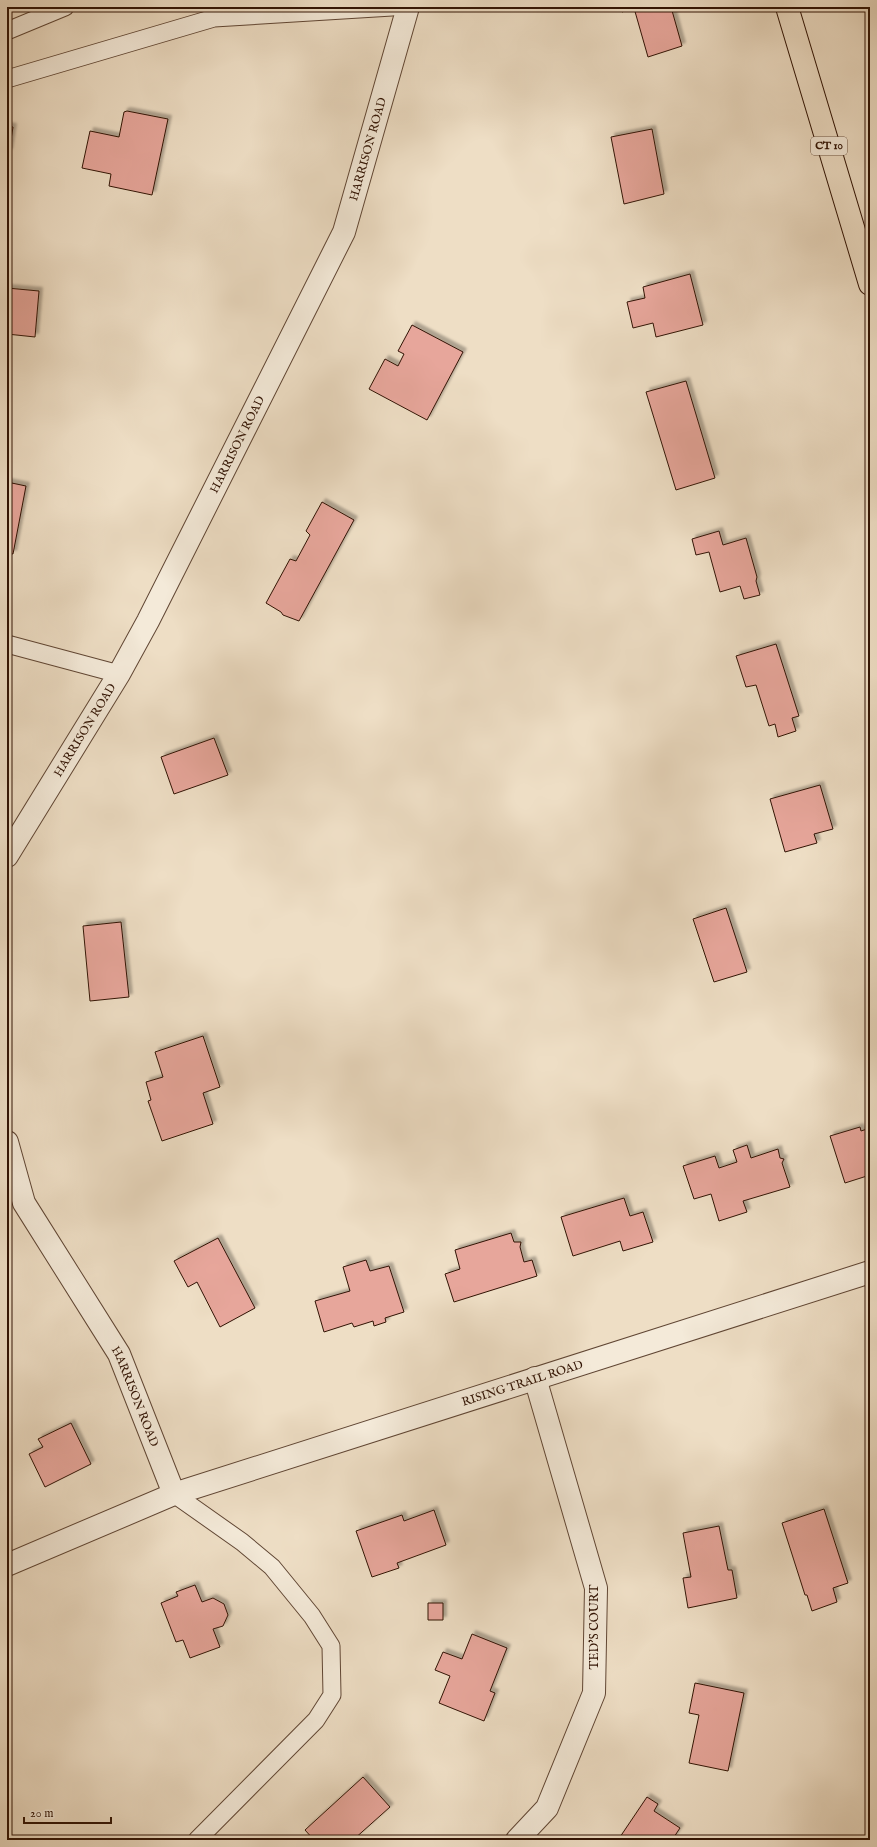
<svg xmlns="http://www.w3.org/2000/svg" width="877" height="1847" font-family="'IM FELL English',serif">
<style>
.building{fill:#e7a69b;stroke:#311304;filter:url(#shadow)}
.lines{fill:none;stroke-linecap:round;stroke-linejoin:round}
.lane-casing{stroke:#604634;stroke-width:19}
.street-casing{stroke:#604634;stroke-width:24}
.highway-casing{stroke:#311304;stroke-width:24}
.lane{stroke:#f4ead9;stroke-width:17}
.street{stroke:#f4ead9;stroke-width:22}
.highway{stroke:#eedec5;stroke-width:22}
.labels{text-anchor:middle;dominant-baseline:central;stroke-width:3;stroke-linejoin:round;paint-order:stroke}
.shield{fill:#f4ead9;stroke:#6c5444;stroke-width:1}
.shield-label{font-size:11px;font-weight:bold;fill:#311304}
.street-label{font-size:12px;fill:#311304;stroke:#f4ead9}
</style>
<defs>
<filter id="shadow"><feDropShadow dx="3.5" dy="-3.5" stdDeviation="1" flood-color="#0004"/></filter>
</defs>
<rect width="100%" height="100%" fill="#eedec5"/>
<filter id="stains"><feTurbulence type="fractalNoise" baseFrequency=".005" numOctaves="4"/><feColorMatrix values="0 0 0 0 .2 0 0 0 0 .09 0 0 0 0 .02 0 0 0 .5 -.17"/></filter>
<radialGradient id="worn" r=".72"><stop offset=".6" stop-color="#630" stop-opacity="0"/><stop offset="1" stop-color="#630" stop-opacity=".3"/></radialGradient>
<path class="building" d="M 623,7 L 671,7 L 682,46 L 648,57 L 634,8 L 622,12 Z
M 127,111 L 168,119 L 152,195 L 109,186 L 111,174 L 82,168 L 90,131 L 119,137 L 124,112 Z
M 7,126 L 13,127 L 9,152 L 7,152 Z
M 652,129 L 664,194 L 624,204 L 611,137 Z
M 690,274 L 703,325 L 656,337 L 653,323 L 633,328 L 627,302 L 645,298 L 643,287 Z
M 7,288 L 39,291 L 35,337 L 7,334 Z
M 412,325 L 463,352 L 427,420 L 369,389 L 385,359 L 398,366 L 404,354 L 398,351 Z
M 686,381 L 715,478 L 676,490 L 646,392 Z
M 7,482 L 26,486 L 13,554 L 7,553 Z
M 322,502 L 354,520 L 299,621 L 283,615 L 281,612 L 266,603 L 290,559 L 296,561 L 310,535 L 306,531 Z
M 719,531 L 723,545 L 746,538 L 757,577 L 756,581 L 760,595 L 744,599 L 740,586 L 720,592 L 709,552 L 696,555 L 692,539 Z
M 776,644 L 799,716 L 792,718 L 796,731 L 778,737 L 775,724 L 769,726 L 756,685 L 746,687 L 736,656 Z
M 214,738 L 228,775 L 174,794 L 161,757 Z
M 820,785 L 833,829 L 814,834 L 817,843 L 785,852 L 770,799 Z
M 726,908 L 747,972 L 714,982 L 693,919 Z
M 121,922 L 129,997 L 90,1001 L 83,926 Z
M 203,1036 L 220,1087 L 203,1093 L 213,1124 L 162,1141 L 148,1101 L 151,1100 L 146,1082 L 163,1077 L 155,1052 Z
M 860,1127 L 861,1131 L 870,1128 L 870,1175 L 845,1183 L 830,1136 Z
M 747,1145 L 751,1158 L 778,1149 L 780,1158 L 784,1159 L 782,1163 L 790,1187 L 743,1201 L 747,1212 L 719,1221 L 711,1194 L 694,1199 L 683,1166 L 715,1156 L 719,1168 L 737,1162 L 733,1150 Z
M 624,1198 L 630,1216 L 643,1212 L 653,1242 L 623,1251 L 620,1241 L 573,1256 L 561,1217 Z
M 511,1233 L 514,1242 L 521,1242 L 520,1247 L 524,1262 L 532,1260 L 537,1276 L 454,1302 L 445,1274 L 460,1269 L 455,1250 Z
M 218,1238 L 255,1308 L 220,1327 L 197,1282 L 188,1287 L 174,1261 Z
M 366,1260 L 370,1271 L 389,1266 L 404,1312 L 385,1318 L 386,1322 L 374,1326 L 373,1321 L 354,1327 L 352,1323 L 324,1332 L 315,1301 L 350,1291 L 343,1267 Z
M 71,1423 L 91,1464 L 45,1487 L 29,1454 L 43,1447 L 38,1439 Z
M 824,1509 L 848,1583 L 833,1588 L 837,1602 L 812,1611 L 807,1595 L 805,1595 L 782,1523 Z
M 434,1510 L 446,1545 L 397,1563 L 399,1568 L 372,1577 L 356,1531 L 402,1515 L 404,1521 Z
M 719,1526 L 728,1570 L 732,1570 L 737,1598 L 688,1608 L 683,1578 L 691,1577 L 683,1533 Z
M 195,1585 L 202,1602 L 213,1598 L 224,1604 L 228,1615 L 223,1626 L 213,1629 L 220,1647 L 190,1658 L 183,1640 L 176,1642 L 161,1603 L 178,1596 L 176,1592 Z
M 428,1603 L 443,1603 L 443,1620 L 428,1620 Z
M 472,1634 L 507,1648 L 490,1691 L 495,1693 L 484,1721 L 439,1703 L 450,1676 L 435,1670 L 443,1652 L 462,1659 Z
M 695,1683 L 744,1693 L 728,1771 L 689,1763 L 699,1715 L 689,1713 Z
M 363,1777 L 390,1807 L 353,1840 L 314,1840 L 305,1830 Z
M 647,1797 L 658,1804 L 654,1811 L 680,1828 L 672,1840 L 618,1840 Z"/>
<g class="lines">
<g class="lane-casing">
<path id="lane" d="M 7,31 L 65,7
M 7,79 L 214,18 L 392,7
M 7,644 L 119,674
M 174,1494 L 242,1542 L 272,1567 L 312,1616 L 331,1646 L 332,1695 L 316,1720 L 197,1840"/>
</g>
<g class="street-casing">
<g id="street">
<path id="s1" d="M 7,856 L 119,674 L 148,621 L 344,232 L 408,7"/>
<path id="s2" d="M 7,1142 L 24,1203 L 119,1354 L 174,1494"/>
<path id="s3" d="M 7,1565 L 174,1494 L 870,1272"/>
<path d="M 517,1840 L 547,1808 L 594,1693 L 596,1588 L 535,1378"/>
</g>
</g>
<g class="highway-casing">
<path id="highway" d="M 787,7 L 870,284"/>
</g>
<use href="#lane" class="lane"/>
<use href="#street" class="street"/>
<use href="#highway" class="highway"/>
</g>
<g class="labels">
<rect class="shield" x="811" y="137" width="36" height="18" rx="3"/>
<g class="shield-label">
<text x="829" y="146">CT 10</text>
</g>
<g class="street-label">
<text stroke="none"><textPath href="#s1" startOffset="796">HARRISON ROAD</textPath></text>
<text stroke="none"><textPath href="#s1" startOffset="472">HARRISON ROAD</textPath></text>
<text stroke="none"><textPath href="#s1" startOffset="148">HARRISON ROAD</textPath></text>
<text stroke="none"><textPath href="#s3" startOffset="547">RISING TRAIL ROAD</textPath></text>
<text stroke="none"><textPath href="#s2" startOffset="287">HARRISON ROAD</textPath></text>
<text transform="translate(594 1627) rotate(-90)">TED'S COURT</text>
</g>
</g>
<rect width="877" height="1847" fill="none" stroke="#eedec5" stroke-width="24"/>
<rect x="8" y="8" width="861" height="1831" fill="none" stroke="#311304" stroke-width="2"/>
<rect x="12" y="12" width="853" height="1823" fill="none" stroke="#311304"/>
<path d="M24 1817v6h87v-6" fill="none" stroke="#311304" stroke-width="2"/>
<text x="30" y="1817" font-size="12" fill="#311304" stroke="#f4ead9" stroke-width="3" paint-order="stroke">20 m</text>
<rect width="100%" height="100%" filter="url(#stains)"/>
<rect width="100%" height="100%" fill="url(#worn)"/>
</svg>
